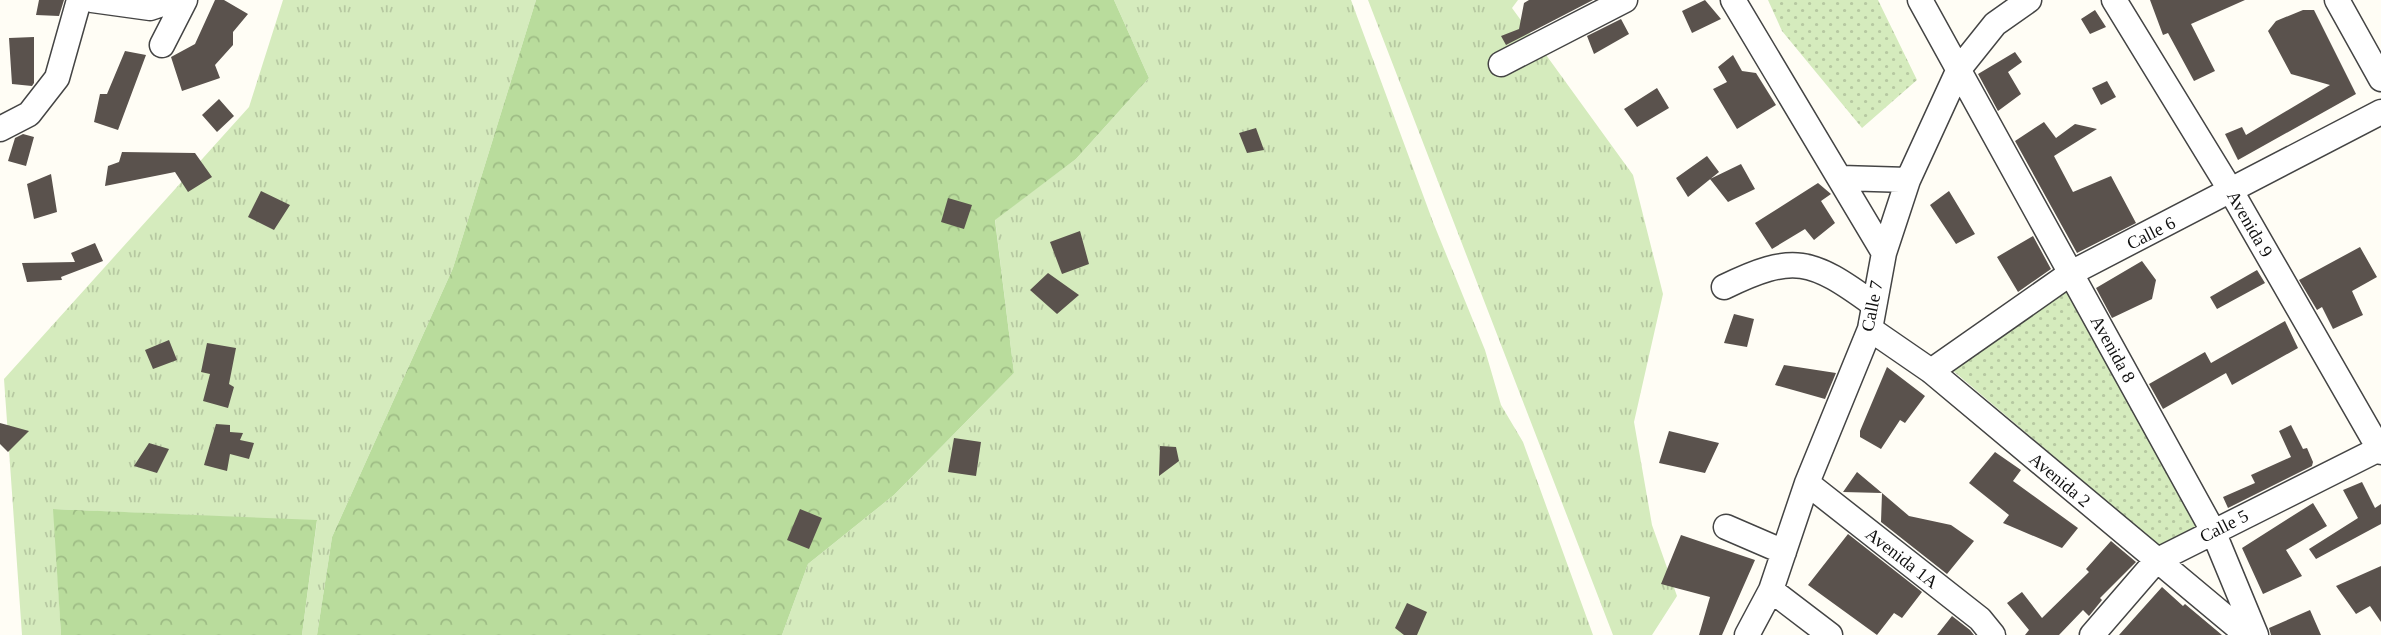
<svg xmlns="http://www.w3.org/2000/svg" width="2381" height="635" font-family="'Times New Roman',serif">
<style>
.grass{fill:url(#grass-tufts)}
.forest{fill:url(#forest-crowns)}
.park{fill:url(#park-dots)}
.building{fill:#5a524d}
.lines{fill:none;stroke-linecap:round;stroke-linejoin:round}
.minor-casing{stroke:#444;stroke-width:27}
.minor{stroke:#fff;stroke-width:24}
.labels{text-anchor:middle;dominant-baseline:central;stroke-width:7;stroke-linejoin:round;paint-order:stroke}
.street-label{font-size:18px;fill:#111;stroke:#fff}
</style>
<defs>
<pattern id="grass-tufts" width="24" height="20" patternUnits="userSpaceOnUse" patternTransform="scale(1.75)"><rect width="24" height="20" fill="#d5ebbd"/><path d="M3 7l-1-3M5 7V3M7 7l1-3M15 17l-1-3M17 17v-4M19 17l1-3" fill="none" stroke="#b6c8a1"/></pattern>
<pattern id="forest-crowns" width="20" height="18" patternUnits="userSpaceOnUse" patternTransform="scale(1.75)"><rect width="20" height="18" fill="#b9dc9c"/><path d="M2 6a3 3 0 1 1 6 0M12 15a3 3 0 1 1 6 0" fill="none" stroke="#9ebc85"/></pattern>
<pattern id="park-dots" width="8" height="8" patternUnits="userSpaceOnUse" patternTransform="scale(1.75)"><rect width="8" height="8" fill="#d5ebbd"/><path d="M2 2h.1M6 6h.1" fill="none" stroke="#b6c8a1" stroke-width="1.8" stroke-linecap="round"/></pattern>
</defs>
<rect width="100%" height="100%" fill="#fffdf5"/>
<path class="grass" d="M 283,0 L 536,0 L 453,268 L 332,537 L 317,635 L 302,635 L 317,521 L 54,509 L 61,635 L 22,635 L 4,379 L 249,107 Z
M 1114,0 L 1351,0 L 1433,222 L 1485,350 L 1501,405 L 1523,442 L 1593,635 L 782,635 L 808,564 L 894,495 L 1014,373 L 995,219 L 1076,159 L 1149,78 Z
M 1368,0 L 1518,0 L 1512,8 L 1633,175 L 1663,294 L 1634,422 L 1652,525 L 1677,596 L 1652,635 L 1613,635 Z"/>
<path class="forest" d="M 536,0 L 1114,0 L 1149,78 L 1076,159 L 995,220 L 1014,373 L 894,495 L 808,564 L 782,635 L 317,635 L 332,537 L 453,268 Z
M 53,509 L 317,520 L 302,635 L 61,635 Z"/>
<path class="park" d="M 1768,0 L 1878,0 L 1917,80 L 1862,128 L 1782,31 Z
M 2071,281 L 2206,528 L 2163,549 L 1951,369 Z"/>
<path class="building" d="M 39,0 L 64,0 L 59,16 L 36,15 Z
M 215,0 L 224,0 L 248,14 L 233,32 L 233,45 L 215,65 L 220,78 L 182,91 L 171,57 L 195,44 Z
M 1529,0 L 1593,0 L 1506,45 L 1501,36 L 1519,29 L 1524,3 Z
M 1705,0 L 1721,19 L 1692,33 L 1682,11 Z
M 2150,0 L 2245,0 L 2191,24 L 2215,71 L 2194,81 L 2168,33 L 2163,35 Z
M 2095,10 L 2106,27 L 2090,34 L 2081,19 Z
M 2303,10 L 2314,10 L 2356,94 L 2238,160 L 2225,134 L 2242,127 L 2246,135 L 2330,85 L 2291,74 L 2268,31 L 2276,21 Z
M 1621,19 L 1629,34 L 1594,54 L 1587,36 Z
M 34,37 L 34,83 L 32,86 L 12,84 L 9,38 Z
M 125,51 L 146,55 L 118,130 L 94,122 L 100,94 L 107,94 Z
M 2015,52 L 2022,62 L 2008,72 L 2021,94 L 1998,111 L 1978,74 Z
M 1733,55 L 1742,71 L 1756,73 L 1776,105 L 1737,129 L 1713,89 L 1727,82 L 1718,67 Z
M 2107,81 L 2116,97 L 2101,105 L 2092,88 Z
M 1657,88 L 1669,108 L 1637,127 L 1624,109 Z
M 219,99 L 234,116 L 217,132 L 202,115 Z
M 2044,122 L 2056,138 L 2075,124 L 2097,129 L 2054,156 L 2073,192 L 2111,176 L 2136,223 L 2077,253 L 2015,141 Z
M 1256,128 L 1264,150 L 1247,153 L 1239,133 Z
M 23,134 L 34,137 L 26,166 L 8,161 L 15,138 Z
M 122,152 L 195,153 L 212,177 L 188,192 L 175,172 L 105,186 L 108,166 L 119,162 Z
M 1707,156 L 1719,172 L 1688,197 L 1676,178 Z
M 1741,164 L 1755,189 L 1728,202 L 1710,179 Z
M 51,174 L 57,212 L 34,219 L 27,184 Z
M 1818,183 L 1831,194 L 1821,201 L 1835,223 L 1814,240 L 1805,229 L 1772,249 L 1755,223 Z
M 261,191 L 290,205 L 274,230 L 248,217 Z
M 1949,191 L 1975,234 L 1956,244 L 1930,205 Z
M 948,198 L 972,205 L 964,229 L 941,222 Z
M 1080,231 L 1089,264 L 1062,274 L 1050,242 Z
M 2033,236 L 2051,269 L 2018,292 L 1997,257 Z
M 95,243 L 103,261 L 61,277 L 62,280 L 27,282 L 22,263 L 75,262 L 71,253 Z
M 2360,247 L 2377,277 L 2352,291 L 2363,315 L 2333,329 L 2322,307 L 2317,310 L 2299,280 Z
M 2142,261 L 2156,280 L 2152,299 L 2112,318 L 2096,288 Z
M 2257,270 L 2265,283 L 2217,309 L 2210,297 Z
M 1048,273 L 1079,295 L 1057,314 L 1030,290 Z
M 1734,314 L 1754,319 L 1747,347 L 1724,343 Z
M 2285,321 L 2298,348 L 2232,385 L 2226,373 L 2163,409 L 2149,384 L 2205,352 L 2211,363 Z
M 169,340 L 177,360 L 153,369 L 145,350 Z
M 207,343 L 236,348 L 229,384 L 234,387 L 228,408 L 203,401 L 210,374 L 201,372 Z
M 1784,365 L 1836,373 L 1825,399 L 1775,385 Z
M 1887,367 L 1925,396 L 1905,423 L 1900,420 L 1881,449 L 1860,437 L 1860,431 Z
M 0,423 L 29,431 L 8,452 L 0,444 Z
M 216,424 L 230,425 L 230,432 L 243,433 L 240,440 L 254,443 L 249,459 L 230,454 L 227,471 L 204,465 Z
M 2291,425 L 2303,449 L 2307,448 L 2313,462 L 2312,466 L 2228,508 L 2223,497 L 2255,483 L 2251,475 L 2291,457 L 2279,431 Z
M 1669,431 L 1719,443 L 1705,473 L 1659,463 Z
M 954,438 L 981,442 L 976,476 L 948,472 Z
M 149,443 L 169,449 L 157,473 L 134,466 Z
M 1160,446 L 1176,447 L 1179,461 L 1159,476 Z
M 1995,452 L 2021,470 L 2013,481 L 2078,528 L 2062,548 L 2003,523 L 2009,515 L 1969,483 Z
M 1857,472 L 1882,493 L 1843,492 Z
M 2362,482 L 2375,508 L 2381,504 L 2381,524 L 2316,559 L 2309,549 L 2358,518 L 2343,490 Z
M 1882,493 L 1909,516 L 1951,525 L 1974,541 L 1947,574 L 1881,522 Z
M 2313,503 L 2327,526 L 2286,550 L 2302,576 L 2263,594 L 2242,548 Z
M 800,509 L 822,518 L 809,549 L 787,540 Z
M 1848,534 L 1922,592 L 1902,618 L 1894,613 L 1877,635 L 1808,585 Z
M 1681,535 L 1755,560 L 1722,635 L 1699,635 L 1710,597 L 1661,584 Z
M 2111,541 L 2136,562 L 2100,598 L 2102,600 L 2089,616 L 2083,610 L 2059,635 L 2025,635 L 2029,630 L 2007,603 L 2022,592 L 2042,618 L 2089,572 L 2086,569 Z
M 2381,566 L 2381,622 L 2370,606 L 2356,614 L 2336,586 Z
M 2162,587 L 2183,606 L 2185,604 L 2222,635 L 2119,635 Z
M 1407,603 L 1427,612 L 1417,635 L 1404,635 L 1395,628 Z
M 2310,610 L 2321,635 L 2271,635 L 2269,628 Z
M 1952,616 L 1970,630 L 1974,635 L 1937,635 Z"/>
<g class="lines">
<g class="minor-casing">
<path id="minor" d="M 92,0 L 150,8 L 174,0
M 1733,0 L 1884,253
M 1920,0 L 2213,531 L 2256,635
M 2114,0 L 2231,191 L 2381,452
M 2337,0 L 2381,79
M 162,45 L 185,0
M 1501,64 L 1625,0
M 0,129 L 29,114 L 57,78 L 79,0
M 1841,178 L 1908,180
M 1724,287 C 1794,253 1811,259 1873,304
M 1870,329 L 1931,371 L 2247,635
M 1931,371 L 2071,273 L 2381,112
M 1807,483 L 1980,619 L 1993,635
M 1726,527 L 1784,552
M 1771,590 L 1830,635
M 1747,635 L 1771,590 L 1807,483 L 1870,329 L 1884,253 L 1908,180 L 1959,69 L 1995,24 L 2029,0
M 2092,635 L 2156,561 L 2381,448"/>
</g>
<use href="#minor" class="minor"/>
</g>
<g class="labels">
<g class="street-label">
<text transform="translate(2250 224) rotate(60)">Avenida 9</text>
<text transform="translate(2151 233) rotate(-27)">Calle 6</text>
<text transform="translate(1872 306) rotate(-79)">Calle 7</text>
<text transform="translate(2113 349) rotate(61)">Avenida 8</text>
<text transform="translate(2060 480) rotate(40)">Avenida 2</text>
<text transform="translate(2224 526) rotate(-27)">Calle 5</text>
<text transform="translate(1902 558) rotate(38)">Avenida 1A</text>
</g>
</g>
</svg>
